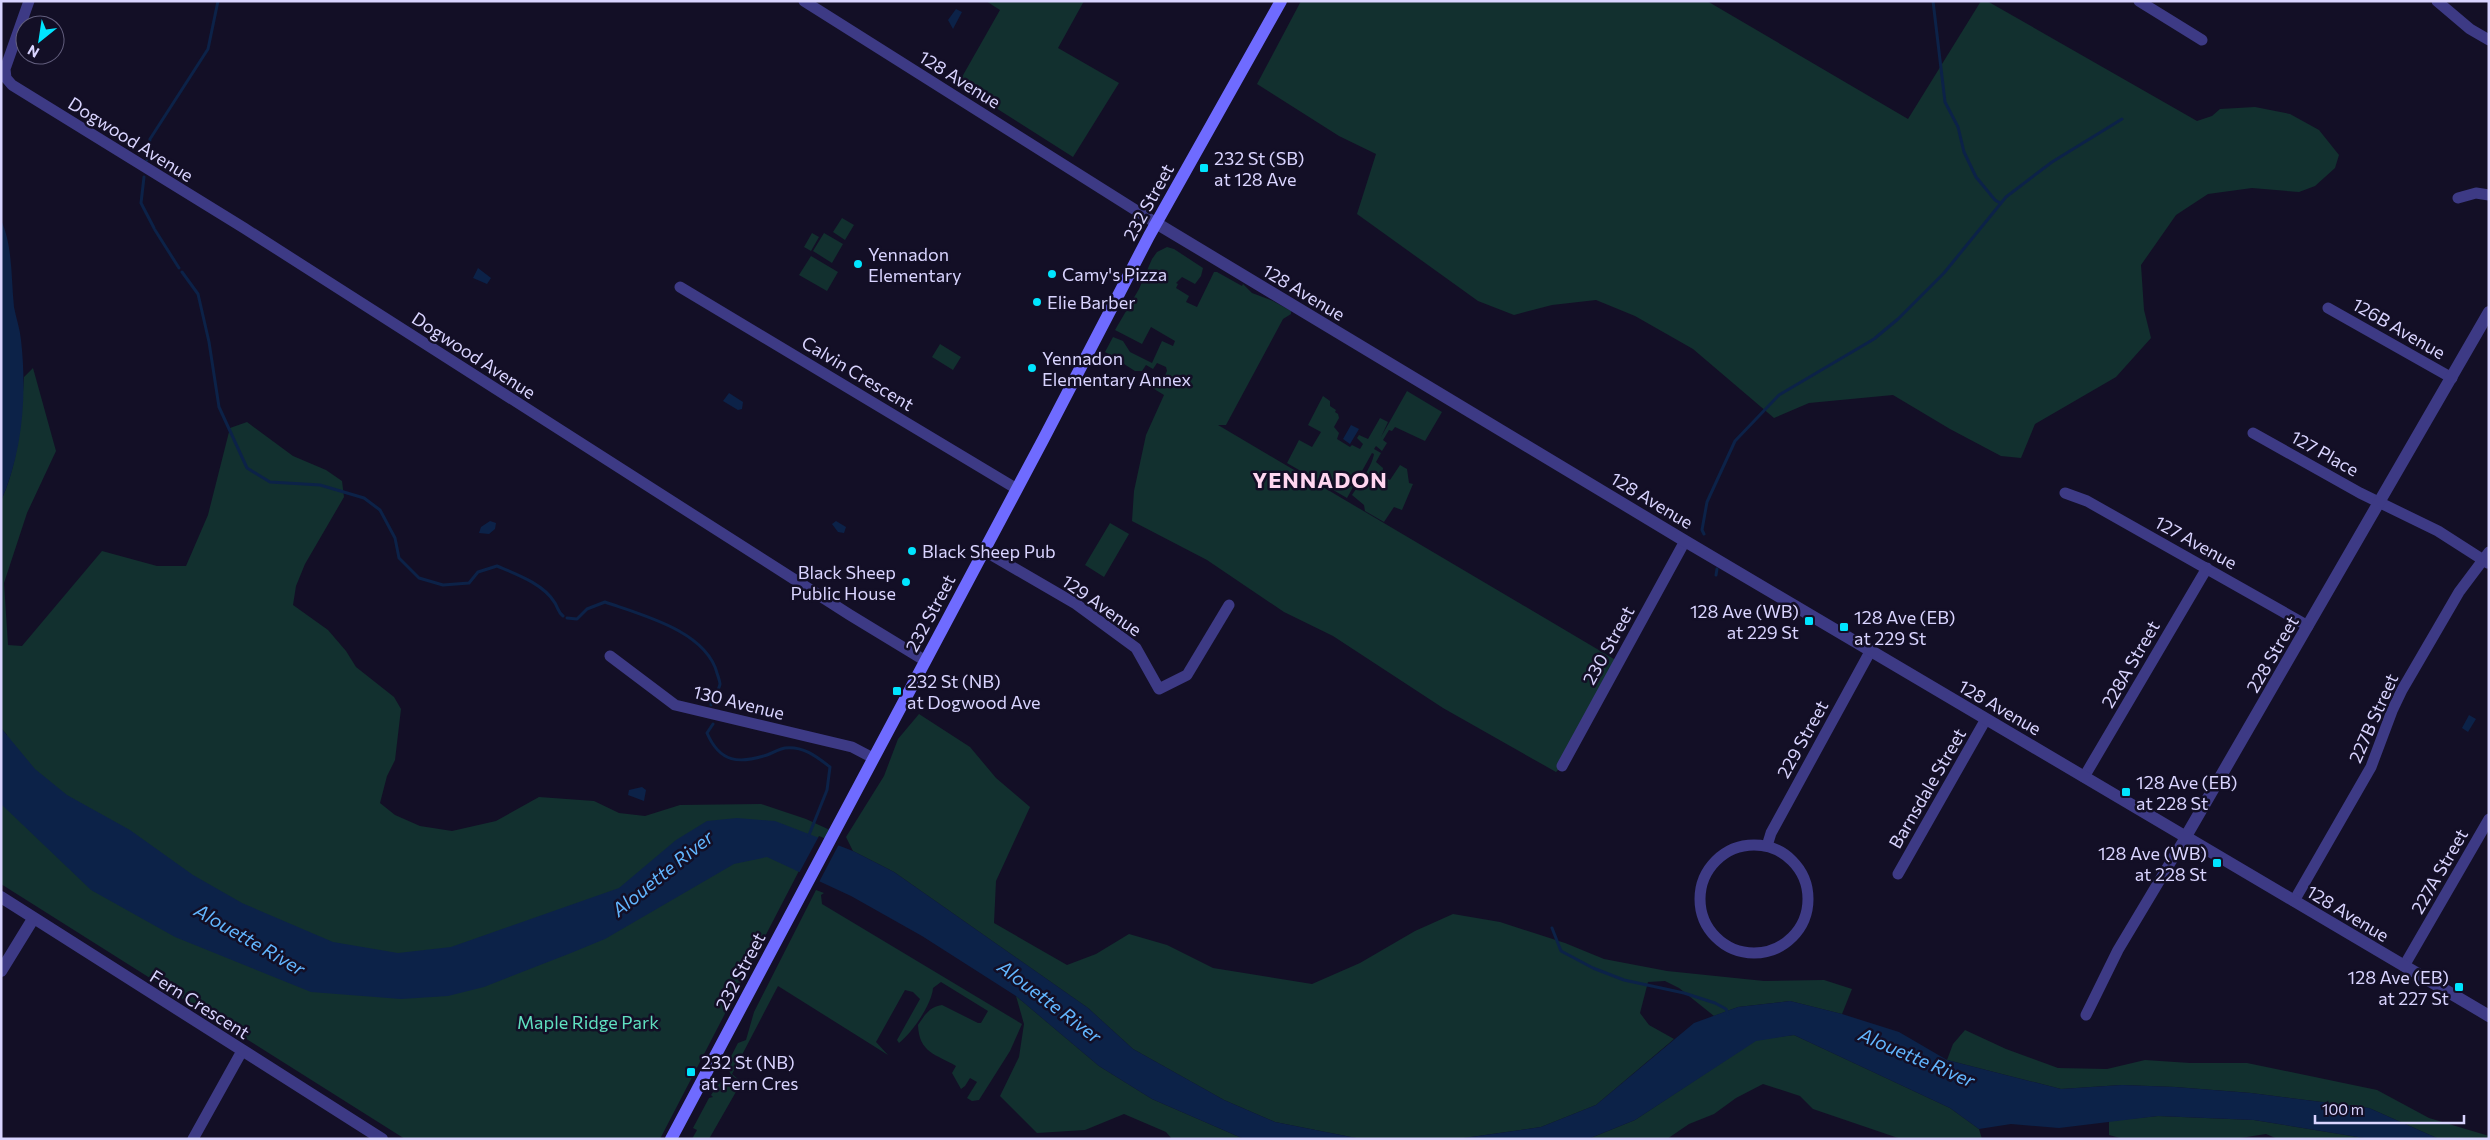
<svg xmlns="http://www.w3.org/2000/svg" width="2490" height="1140" font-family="Commissioner,sans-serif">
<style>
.green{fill:#12302f}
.water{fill:#0c2248}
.pier{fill:#130f26}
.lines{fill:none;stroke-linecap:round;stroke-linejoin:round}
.stream{stroke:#0c2248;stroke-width:3}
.minor{stroke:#3d3a85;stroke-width:11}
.tertiary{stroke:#3d3a85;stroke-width:12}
.secondary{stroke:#6f6bff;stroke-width:12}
.poi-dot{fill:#00e5ff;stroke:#130f26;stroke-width:2}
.labels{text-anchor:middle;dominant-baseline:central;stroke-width:5;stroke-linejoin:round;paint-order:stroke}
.street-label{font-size:18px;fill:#d9d4ff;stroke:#130f26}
.poi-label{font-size:18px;fill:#d9d4ff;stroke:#130f26;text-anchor:start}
.park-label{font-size:18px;fill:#5fe0c0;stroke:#130f26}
.water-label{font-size:19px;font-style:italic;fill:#62b6ff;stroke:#130f26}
.district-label{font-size:22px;font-weight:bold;letter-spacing:1px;fill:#ffd6f0;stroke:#130f26}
</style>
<rect width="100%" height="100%" fill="#130f26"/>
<path class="green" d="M 986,1 L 1084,1 L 1058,48 L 1119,83 L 1073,157 L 958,84 L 1000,10 Z
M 1301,1 L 1707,1 L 1908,119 L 1981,1 L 1987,1 L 2197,121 L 2212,116 L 2220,109 L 2255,107 L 2290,114 L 2319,130 L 2339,155 L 2335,168 L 2315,186 L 2299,192 L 2252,188 L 2208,194 L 2176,215 L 2141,265 L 2144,310 L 2151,338 L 2116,377 L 2035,424 L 2021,458 L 2001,456 L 1950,429 L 1893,395 L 1809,403 L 1774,418 L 1693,349 L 1635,316 L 1596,300 L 1552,305 L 1514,315 L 1478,301 L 1357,214 L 1376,154 L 1339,136 L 1257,84 Z
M 842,218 L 854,225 L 845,240 L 833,232 Z
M 812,233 L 819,237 L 811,251 L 804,247 Z
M 824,233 L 843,244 L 832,263 L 813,251 Z
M 1167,247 L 1174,249 L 1203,268 L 1201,276 L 1195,284 L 1182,277 L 1176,283 L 1178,284 L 1176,288 L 1189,296 L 1186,302 L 1197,307 L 1214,272 L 1217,272 L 1242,286 L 1243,284 L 1252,293 L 1273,301 L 1291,311 L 1291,314 L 1283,319 L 1226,425 L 1218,425 L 1619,662 L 1562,766 L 1556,772 L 1443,708 L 1333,636 L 1284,612 L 1207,560 L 1132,521 L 1134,491 L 1146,435 L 1164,395 L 1146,384 L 1149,380 L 1160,386 L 1167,371 L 1166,367 L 1157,363 L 1153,369 L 1146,365 L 1142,371 L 1135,371 L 1105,352 L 1113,337 L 1123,341 L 1130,352 L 1152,363 L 1162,341 L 1173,346 L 1175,341 L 1151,327 L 1142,344 L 1115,330 L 1139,289 L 1152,259 L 1157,252 Z
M 811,256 L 838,272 L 827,291 L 799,275 Z
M 940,344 L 961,357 L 953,370 L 932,357 Z
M 33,368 L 56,451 L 27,513 L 4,583 L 8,645 L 22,646 L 102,551 L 157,566 L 186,566 L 208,515 L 230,428 L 247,422 L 293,456 L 326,470 L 342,481 L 344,497 L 305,564 L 296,586 L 293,605 L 328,630 L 346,651 L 356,667 L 394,697 L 401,709 L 395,760 L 387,776 L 380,803 L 395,815 L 420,826 L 452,831 L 496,821 L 539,797 L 594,801 L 619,813 L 645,816 L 680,805 L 761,804 L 806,819 L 832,831 L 826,843 L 816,838 L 660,1139 L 405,1139 L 1,884 L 1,744 L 7,735 L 1,728 L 1,501 C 19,461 21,420 24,377 Z
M 1407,391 L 1442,412 L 1425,441 L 1395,427 L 1392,431 L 1389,430 L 1383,440 L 1387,443 L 1382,451 L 1376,446 L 1374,449 L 1381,453 L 1376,462 L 1383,468 L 1382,476 L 1390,480 L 1400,465 L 1407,469 L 1409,483 L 1413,484 L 1402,510 L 1394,507 L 1384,522 L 1365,511 L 1364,505 L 1352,495 C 1359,485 1372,466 1374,454 L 1372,453 L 1347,498 L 1287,463 L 1299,440 L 1312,447 L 1321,432 L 1308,425 L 1323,396 L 1330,401 L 1330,406 L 1336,410 L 1335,412 L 1338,414 L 1339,418 L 1334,427 L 1339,433 L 1337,439 L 1350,447 L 1352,445 L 1360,449 L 1363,444 L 1357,438 L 1359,435 L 1368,439 L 1380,418 L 1388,422 L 1381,437 Z
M 1110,523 L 1129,534 L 1104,577 L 1085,565 Z
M 919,714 L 970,747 L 996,778 L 1030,807 L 996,881 L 994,923 L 1067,965 L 1096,954 L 1129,934 L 1167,945 L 1213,968 L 1312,984 L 1360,963 L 1415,931 L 1453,914 L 1500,922 L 1565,943 L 1604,959 L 1667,971 L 1764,981 L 1824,980 L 1852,989 L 1842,1014 L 1790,1001 L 1738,1007 L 1714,1016 L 1679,988 L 1665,981 L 1648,982 L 1640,1013 L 1649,1025 L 1674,1039 L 1596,1105 L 1541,1127 L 1457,1139 L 1361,1139 L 1275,1122 L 1224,1100 L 1133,1049 L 1088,1008 L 894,872 L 853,851 L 846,837 L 884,776 L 898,739 Z
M 816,890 L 824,893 L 821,895 L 822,904 L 1022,1024 L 1010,1051 L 979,1100 L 972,1101 L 967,1098 L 977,1082 L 970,1078 L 965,1086 L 961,1089 L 952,1073 L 956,1066 C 936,1054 919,1053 918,1025 C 925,1015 929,1007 942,1005 L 978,1023 L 981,1023 L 988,1011 L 941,982 L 933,988 C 932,1004 912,1033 899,1043 L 897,1040 L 920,999 L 913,992 L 905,990 L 876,1042 L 888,1055 L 778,986 L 732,1074 L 739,1080 L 732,1076 L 726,1066 L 738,1043 L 746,1040 L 754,1012 Z
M 1016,996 L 1099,1066 L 1152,1099 L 1244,1139 L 1172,1139 L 1166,1132 L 1124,1114 L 1085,1130 L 1037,1133 L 1000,1096 L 1019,1057 L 1024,1024 Z
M 1965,1030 L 2006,1049 L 2058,1068 L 2107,1069 L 2145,1060 L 2190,1063 L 2247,1063 L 2377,1090 L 2429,1118 L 2489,1136 L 2489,1139 L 2439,1139 L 2369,1108 L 2251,1093 L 2175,1087 L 2122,1085 L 2061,1089 L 1947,1060 L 1953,1044 Z
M 1794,1035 L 1950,1108 L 1979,1129 L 1982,1139 L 1901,1139 L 1813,1109 L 1800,1096 L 1763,1084 L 1736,1098 L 1714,1114 L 1689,1124 L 1667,1139 L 1588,1139 L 1635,1120 L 1756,1040 Z
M 720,1082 L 725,1082 L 737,1090 L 709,1139 L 692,1139 L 697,1130 L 693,1128 L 709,1098 L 713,1097 L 711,1095 Z
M 2158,1116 L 2254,1120 L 2370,1139 L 2278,1139 L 2266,1134 L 2234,1139 L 2124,1139 L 2109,1135 L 2109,1121 Z"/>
<path class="water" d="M 956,9 L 962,12 L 953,29 L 948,20 Z
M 1,220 C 13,246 11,279 14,307 C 16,318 20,329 21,340 C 27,393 23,452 1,501 Z
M 478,268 L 491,278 L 487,284 L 473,278 Z
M 729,393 L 743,402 L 742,409 L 738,410 L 723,401 Z
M 1351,425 L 1359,429 L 1350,444 L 1343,439 Z
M 490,521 L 496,523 L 495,529 L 489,534 L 479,533 L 481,527 Z
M 836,521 L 846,527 L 844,533 L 838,532 L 832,524 Z
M 2469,715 L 2476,719 L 2468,732 L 2462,728 Z
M 1,728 L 35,769 L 67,795 L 130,830 L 193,875 L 242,903 L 333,942 L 398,953 L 451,947 L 619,888 L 676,840 L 707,821 L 737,818 L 775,821 L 853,851 L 894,872 L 1088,1008 L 1133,1049 L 1224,1100 L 1275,1122 L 1361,1139 L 1244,1139 L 1152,1099 L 1099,1066 L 1016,996 L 922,936 L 851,896 L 767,857 L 734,864 L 605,939 L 571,953 L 484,987 L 448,996 L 401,999 L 311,992 L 175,937 L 91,890 L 1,804 Z
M 642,787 L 646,790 L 644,801 L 628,795 L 629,790 Z
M 1790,1001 L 1842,1014 L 1899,1032 L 1947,1060 L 2061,1089 L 2122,1085 L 2175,1087 L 2251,1093 L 2369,1108 L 2439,1139 L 2370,1139 L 2254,1120 L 2158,1116 L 2059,1128 L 2011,1124 L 1979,1129 L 1950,1108 L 1794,1035 L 1756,1041 L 1635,1120 L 1588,1139 L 1457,1139 L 1541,1127 L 1596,1105 L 1694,1023 L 1738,1007 Z"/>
<path class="pier" d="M 819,836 L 839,844 L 818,884 L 798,875 Z"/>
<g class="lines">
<path class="stream" d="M 1933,1 L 1945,102 L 1958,127 L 1964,152 L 1976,177 L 1995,200 L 2000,203
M 147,160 L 150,139 L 208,49 L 218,1
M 144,177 L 141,203 L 154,228
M 155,230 L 179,268
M 182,272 L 198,294 L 209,342 L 219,407 L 247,468 L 270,482 L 320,485 L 364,498 L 380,510 L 395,538 L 399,558 L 419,578 L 443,585 L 469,583 L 478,572 L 497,566 C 516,574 544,584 555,603 C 558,608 558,612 563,616
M 1704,534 L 1702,530 L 1707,502 L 1735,441 L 1779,395 L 1874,339 L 1898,319 L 1944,273 L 2006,197 L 2052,162 L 2122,119
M 1716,575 L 1717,569
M 567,618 L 577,619 L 587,609 L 605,602 C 642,615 706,631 717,673 C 718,676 720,682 720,684 C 719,692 711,697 711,705
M 713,724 L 707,733 C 720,763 739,764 767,755 C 773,753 779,749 785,748 C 804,746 817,757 830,767 L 827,790 L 809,835
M 1552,928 L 1561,951 L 1593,968 L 1624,980 L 1684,993 L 1715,1003 L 1726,1009 L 1728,1014"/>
<path class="minor" d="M 29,1 L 5,69 L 6,78 L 12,85 L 244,228 L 850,615 L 924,660
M 804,1 L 1156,223
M 2139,1 L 2202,40
M 2437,1 L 2470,29 L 2489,40
M 2458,198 L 2476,193 L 2489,195
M 680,287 L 1017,489
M 2328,308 L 2452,378
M 2253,433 L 2360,493 L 2438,531 L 2488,563
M 2065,493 L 2087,501 L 2308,626
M 983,550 L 1076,604 L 1136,648 L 1159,689 L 1187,675 L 1229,605
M 610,656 L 675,705 L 852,747 L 873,758
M 1562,766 L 1685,541
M 2084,777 L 2207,568
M1700 899a54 54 0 1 1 108 0a54 54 0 1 1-108 0Z
M 1767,846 L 1771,833 L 1871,650
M 1898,874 L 1986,719
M 2294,901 L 2371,767 L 2392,711 L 2402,690 L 2459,592 L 2489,552
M 2404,966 L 2489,819
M 2086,1015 L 2118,950 L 2185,838
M 193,1139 L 242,1051"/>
<path class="tertiary" d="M 1156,223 L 1685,541 L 2489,1016
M 2185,838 L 2489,312
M 1,897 L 382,1139
M 1,971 L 33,919"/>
<path class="secondary" d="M 671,1139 L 1044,438 L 1149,236 L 1281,1"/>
</g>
<g class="poi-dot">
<rect x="1199" y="163" width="10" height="10" rx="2.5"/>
<circle cx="858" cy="264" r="5"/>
<circle cx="1052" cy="274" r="5"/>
<circle cx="1037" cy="302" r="5"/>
<circle cx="1032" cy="368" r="5"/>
<circle cx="912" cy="551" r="5"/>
<circle cx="906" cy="582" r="5"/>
<rect x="1804" y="616" width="10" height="10" rx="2.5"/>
<rect x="1839" y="622" width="10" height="10" rx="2.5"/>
<rect x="892" y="686" width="10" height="10" rx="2.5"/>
<rect x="2121" y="787" width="10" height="10" rx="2.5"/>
<rect x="2212" y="858" width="10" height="10" rx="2.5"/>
<rect x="2454" y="982" width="10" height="10" rx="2.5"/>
<rect x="686" y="1067" width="10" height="10" rx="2.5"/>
</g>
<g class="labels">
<g class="street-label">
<text transform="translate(960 79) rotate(32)">128 Avenue</text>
<text transform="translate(131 139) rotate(32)">Dogwood Avenue</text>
<text transform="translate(1148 202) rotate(-61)">232 Street</text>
<text transform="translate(1304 292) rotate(31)">128 Avenue</text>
<text transform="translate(2399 328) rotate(30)">126B Avenue</text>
<text transform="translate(474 355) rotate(33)">Dogwood Avenue</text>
<text transform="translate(858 373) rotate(31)">Calvin Crescent</text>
<text transform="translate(2325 453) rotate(29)">127 Place</text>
<text transform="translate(1652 500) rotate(31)">128 Avenue</text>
<text transform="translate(2196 542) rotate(29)">127 Avenue</text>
<text transform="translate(1102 605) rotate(35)">129 Avenue</text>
<text transform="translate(930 613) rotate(-62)">232 Street</text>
<text transform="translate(1608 645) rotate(-61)">230 Street</text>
<text transform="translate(2272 654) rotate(-60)">228 Street</text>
<text transform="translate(2130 664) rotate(-60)">228A Street</text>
<text transform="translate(739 702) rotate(14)">130 Avenue</text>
<text transform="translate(2000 707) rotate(30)">128 Avenue</text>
<text transform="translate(2373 718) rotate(-66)">227B Street</text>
<text transform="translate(1802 739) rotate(-61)">229 Street</text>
<text transform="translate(1927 788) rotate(-60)">Barnsdale Street</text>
<text transform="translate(2439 871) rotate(-60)">227A Street</text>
<text transform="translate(2348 913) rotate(31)">128 Avenue</text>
<text transform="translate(740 971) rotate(-62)">232 Street</text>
<text transform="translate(200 1004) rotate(32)">Fern Crescent</text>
</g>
<g class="poi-label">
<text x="1214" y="158">232 St (SB)<tspan x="1214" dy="21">at 128 Ave</tspan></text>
<text x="868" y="254">Yennadon<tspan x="868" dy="21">Elementary</tspan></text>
<text x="1062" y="274">Camy's Pizza</text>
<text x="1047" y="302">Elie Barber</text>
<text x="1042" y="358">Yennadon<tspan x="1042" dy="21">Elementary Annex</tspan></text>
<text x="922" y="551">Black Sheep Pub</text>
<text x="896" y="572" text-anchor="end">Black Sheep<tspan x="896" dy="21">Public House</tspan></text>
<text x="1799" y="611" text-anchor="end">128 Ave (WB)<tspan x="1799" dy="21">at 229 St</tspan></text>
<text x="1854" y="617">128 Ave (EB)<tspan x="1854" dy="21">at 229 St</tspan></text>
<text x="907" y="681">232 St (NB)<tspan x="907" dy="21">at Dogwood Ave</tspan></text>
<text x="2136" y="782">128 Ave (EB)<tspan x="2136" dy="21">at 228 St</tspan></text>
<text x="2207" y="853" text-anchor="end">128 Ave (WB)<tspan x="2207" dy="21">at 228 St</tspan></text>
<text x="2449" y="977" text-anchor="end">128 Ave (EB)<tspan x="2449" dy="21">at 227 St</tspan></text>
<text x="701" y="1062">232 St (NB)<tspan x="701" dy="21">at Fern Cres</tspan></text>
</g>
<g class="park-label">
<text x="588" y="1022">Maple Ridge Park</text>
</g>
<g class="water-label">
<text transform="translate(662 873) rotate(-39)">Alouette River</text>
<text transform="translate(250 939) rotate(30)">Alouette River</text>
<text transform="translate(1050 1001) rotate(37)">Alouette River</text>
<text transform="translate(1917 1057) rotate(23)">Alouette River</text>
</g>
<g class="district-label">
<text x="1320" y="479">YENNADON</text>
</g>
</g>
<rect width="2490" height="1140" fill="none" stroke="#d9d4ff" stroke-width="5"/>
<g transform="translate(40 40) rotate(210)"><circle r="24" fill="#130f26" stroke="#625e7d"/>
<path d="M0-4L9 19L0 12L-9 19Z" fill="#00e5ff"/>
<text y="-8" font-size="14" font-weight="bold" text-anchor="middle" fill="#d9d4ff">N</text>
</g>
<path d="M2315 1115v8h149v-8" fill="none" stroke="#d9d4ff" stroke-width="2.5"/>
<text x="2322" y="1115" font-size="15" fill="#d9d4ff" stroke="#130f26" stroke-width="4" paint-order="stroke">100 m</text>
</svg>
